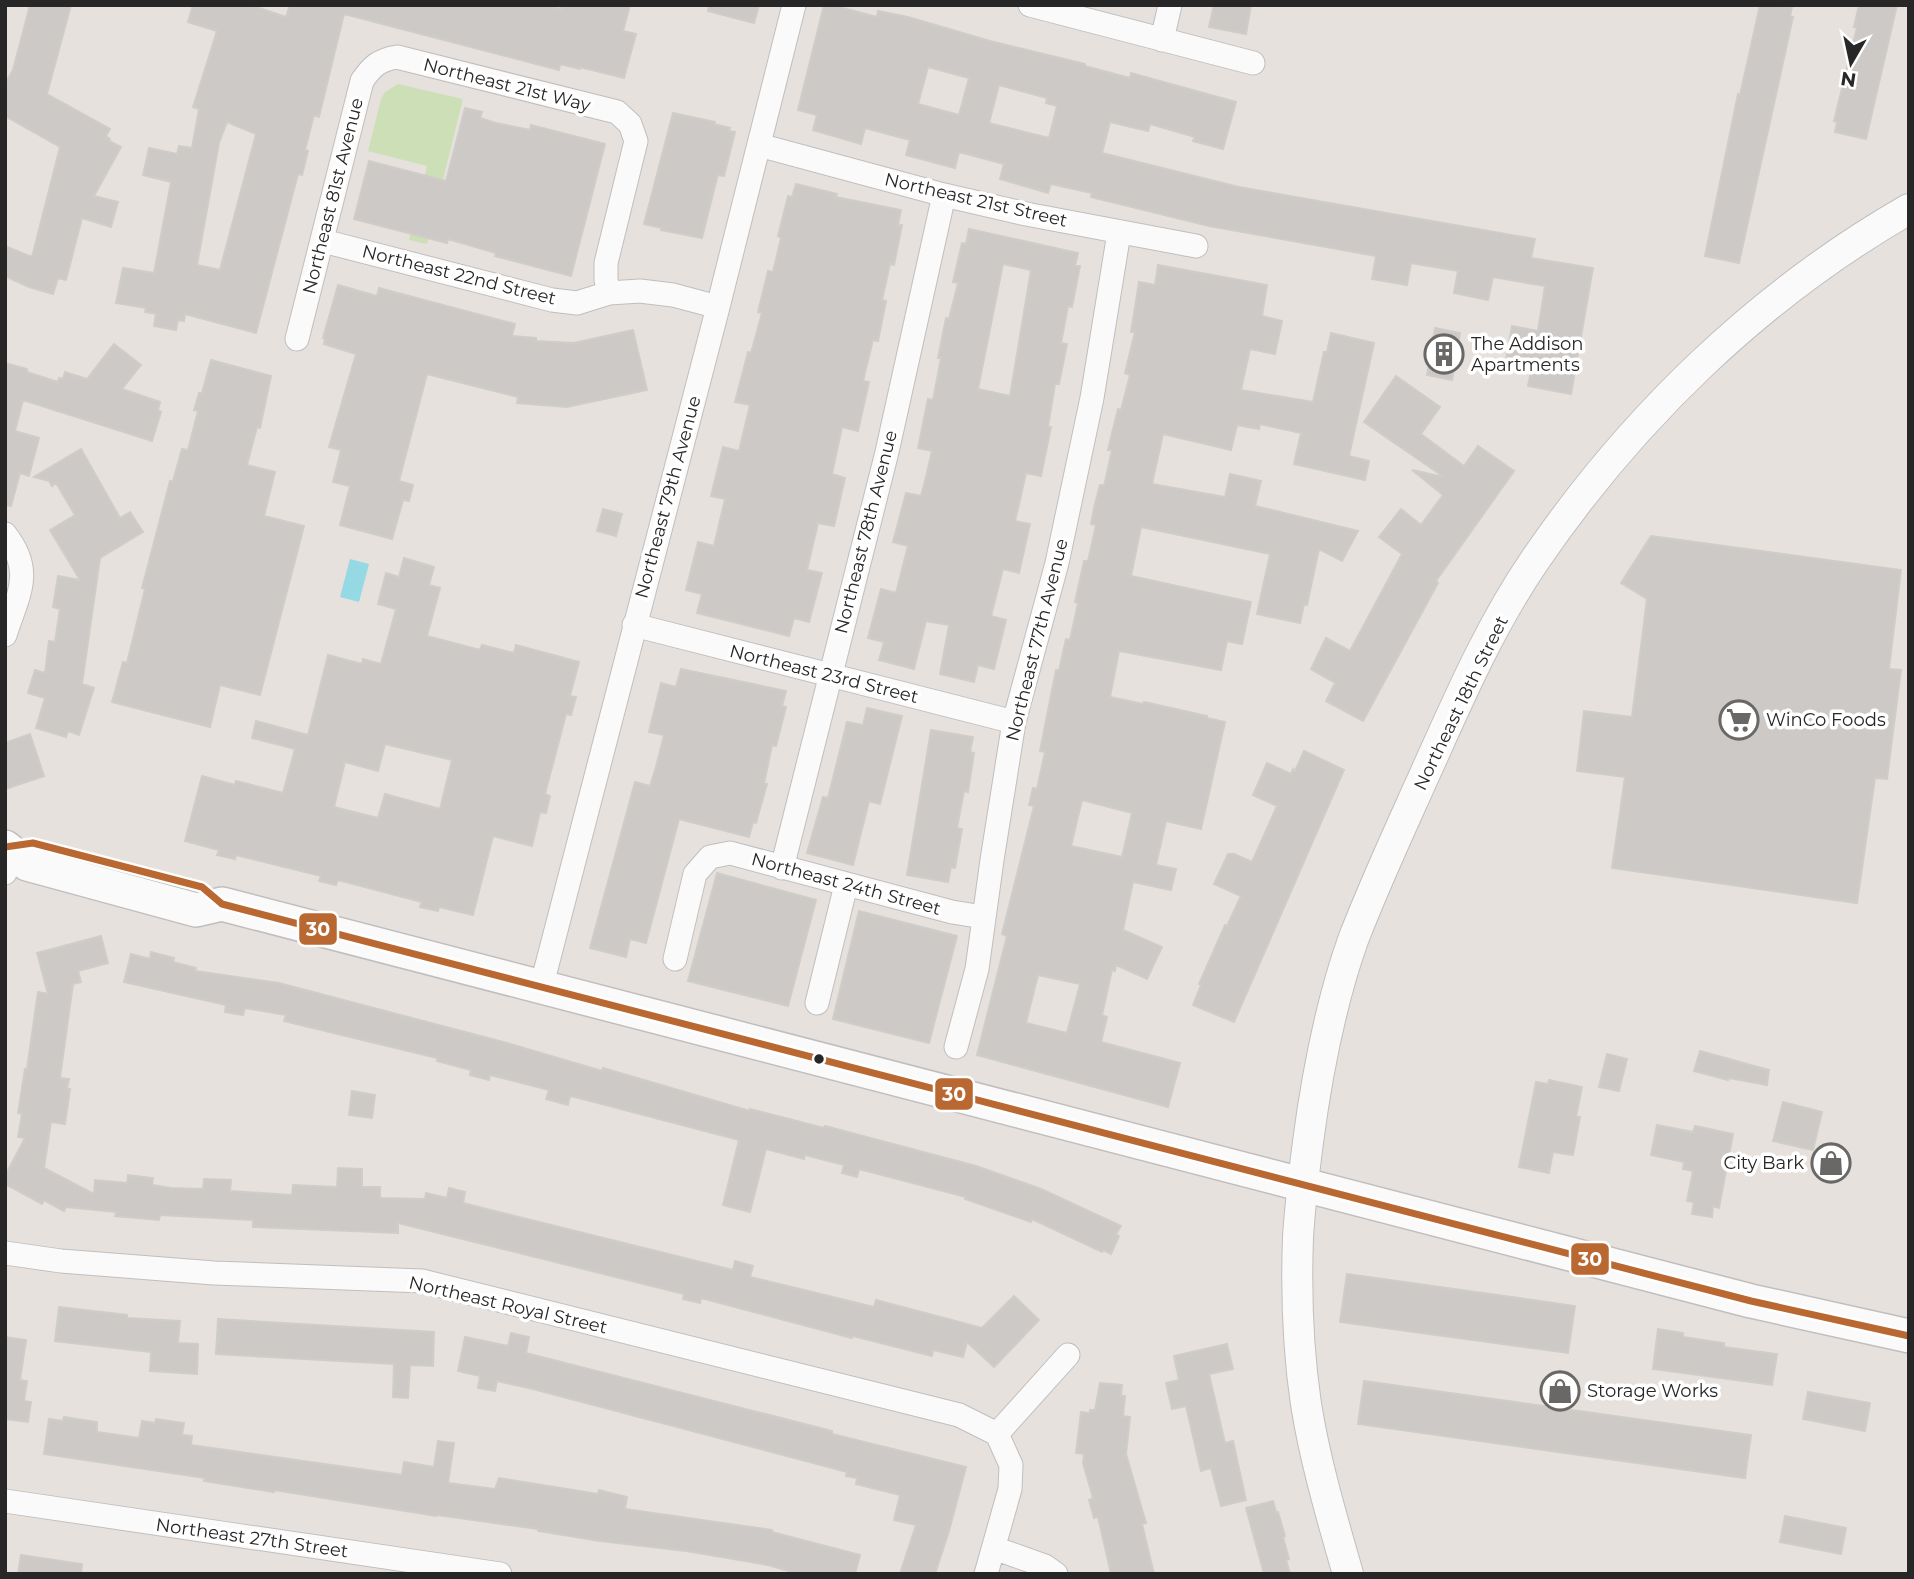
<svg xmlns="http://www.w3.org/2000/svg" width="1914" height="1579" font-family="Montserrat,sans-serif">
<style>
.green{fill:#cddfb7}
.water{fill:#94d9e3}
.building{fill:#ccc9c6;stroke:#d0cdc9;stroke-width:2;fill-rule:evenodd}
.lines{fill:none;stroke-linecap:round;stroke-linejoin:round}
.minor-casing{stroke:#c0bebe;stroke-width:25}
.tertiary-casing{stroke:#c0bebe;stroke-width:32}
.secondary-casing{stroke:#c0bebe;stroke-width:36}
.minor{stroke:#fbfafa;stroke-width:23}
.tertiary{stroke:#fbfafa;stroke-width:30}
.secondary{stroke:#fbfafa;stroke-width:33}
.bus-1-casing{stroke:#fff;stroke-width:12}
.bus-1{stroke:#ba6831;stroke-width:7}
.bus-dot{fill:#272727;stroke:#fff;stroke-width:2.5}
.labels{text-anchor:middle;dominant-baseline:central;stroke-width:7;stroke-linejoin:round;paint-order:stroke}
.street-label{font-size:18px;fill:#272727;stroke:#fff}
.poi-label{font-size:18px;fill:#272727;stroke:#fff;text-anchor:start}
.line-badge{stroke:#fff;stroke-width:2.5}
.badge-label{font-size:19px;text-anchor:middle;font-weight:bold;fill:#fff}
</style>
<rect width="100%" height="100%" fill="#e6e1dc"/>
<path class="green" d="M 398,84 L 463,99 L 427,244 L 409,240 L 427,166 L 368,151 L 381,99 L 385,92 Z"/>
<path class="water" d="M 350,559 L 369,564 L 359,602 L 340,597 Z"/>
<path class="building" d="M 30,5 L 71,5 L 47,94 L 110,129 L 106,136 L 110,139 L 109,141 L 121,147 L 94,196 L 118,202 L 111,227 L 82,218 L 66,280 L 58,278 L 53,294 L 29,287 L 5,276 L 5,246 L 32,257 L 60,147 L 5,116 L 5,84 L 13,70 Z
M 193,5 L 250,5 L 286,17 L 290,5 L 547,5 L 561,9 L 562,5 L 630,5 L 623,31 L 636,34 L 624,78 L 580,67 L 580,69 L 560,64 L 559,70 L 344,14 L 319,117 L 314,115 L 305,150 L 308,151 L 302,175 L 298,174 L 256,333 L 185,314 L 184,321 L 178,320 L 176,330 L 154,326 L 156,314 L 145,312 L 146,308 L 116,303 L 123,268 L 154,273 L 171,182 L 143,175 L 149,148 L 177,154 L 179,146 L 192,148 L 199,109 L 193,107 L 217,31 L 188,22 ZM 227,122 L 256,134 L 220,270 L 197,265 L 219,143 Z
M 709,5 L 759,5 L 754,23 L 708,11 Z
M 824,5 L 844,5 L 843,8 L 877,17 L 878,11 L 908,17 L 990,41 L 1077,62 L 1085,64 L 1085,66 L 1130,78 L 1131,73 L 1236,102 L 1223,149 L 1193,141 L 1195,137 L 1150,124 L 1148,131 L 1110,122 L 1102,153 L 1239,187 L 1535,239 L 1531,258 L 1593,268 L 1571,394 L 1528,386 L 1532,366 L 1506,360 L 1512,326 L 1538,331 L 1545,286 L 1493,277 L 1488,300 L 1454,293 L 1458,271 L 1411,263 L 1407,285 L 1372,279 L 1376,256 L 1209,226 L 1091,197 L 1092,193 L 1051,184 L 1048,193 L 1000,179 L 1004,164 L 959,152 L 955,168 L 906,155 L 910,140 L 865,128 L 861,144 L 813,130 L 817,115 L 798,110 ZM 928,67 L 969,78 L 959,115 L 918,104 ZM 999,85 L 1047,98 L 1046,103 L 1057,106 L 1049,138 L 989,123 Z
M 1214,5 L 1251,5 L 1246,34 L 1209,27 Z
M 1760,5 L 1792,7 L 1790,17 L 1793,17 L 1739,263 L 1705,256 L 1738,94 L 1740,95 Z
M 1859,5 L 1897,5 L 1866,139 L 1835,132 L 1837,122 L 1834,121 L 1857,27 L 1854,27 Z
M 465,108 L 482,112 L 480,118 L 496,123 L 530,130 L 531,125 L 605,144 L 571,276 L 495,256 L 496,253 L 448,239 L 447,243 L 354,219 L 369,161 L 446,181 Z
M 673,113 L 715,122 L 714,124 L 730,128 L 729,131 L 735,132 L 724,176 L 718,175 L 717,178 L 702,238 L 661,230 L 662,228 L 644,224 Z
M 796,184 L 837,194 L 836,197 L 901,210 L 898,225 L 902,225 L 894,265 L 890,264 L 882,300 L 886,301 L 878,341 L 873,340 L 863,381 L 869,382 L 858,431 L 842,427 L 832,474 L 845,478 L 834,526 L 818,523 L 807,570 L 822,573 L 809,622 L 794,618 L 789,636 L 697,613 L 702,594 L 686,590 L 698,542 L 714,546 L 725,499 L 711,496 L 723,447 L 739,451 L 750,405 L 735,402 L 748,352 L 751,353 L 762,313 L 758,312 L 768,271 L 773,272 L 781,238 L 778,236 L 788,196 L 792,197 Z
M 969,229 L 1078,253 L 1075,266 L 1080,266 L 1072,307 L 1068,306 L 1061,343 L 1067,344 L 1059,384 L 1055,384 L 1048,427 L 1051,427 L 1041,476 L 1026,473 L 1020,500 L 1015,521 L 1030,524 L 1019,573 L 1003,569 L 991,616 L 1006,620 L 994,669 L 978,665 L 974,682 L 940,674 L 949,625 L 926,621 L 914,669 L 879,660 L 884,642 L 868,638 L 881,589 L 896,593 L 908,546 L 893,542 L 906,493 L 921,496 L 926,477 L 932,451 L 918,448 L 928,399 L 933,400 L 941,358 L 938,358 L 946,318 L 949,319 L 958,283 L 953,282 L 962,243 L 966,244 ZM 1003,264 L 1031,270 L 1010,396 L 978,389 Z
M 1158,265 L 1267,285 L 1262,316 L 1282,321 L 1275,354 L 1250,349 L 1241,390 L 1313,402 L 1324,352 L 1327,352 L 1331,333 L 1374,343 L 1349,456 L 1369,461 L 1365,480 L 1294,464 L 1301,433 L 1260,424 L 1259,429 L 1237,425 L 1231,450 L 1163,434 L 1152,484 L 1225,497 L 1230,474 L 1261,481 L 1255,506 L 1358,531 L 1342,561 L 1319,549 L 1307,605 L 1304,604 L 1300,623 L 1257,614 L 1270,554 L 1141,527 L 1131,576 L 1251,602 L 1242,644 L 1227,641 L 1221,670 L 1119,651 L 1110,697 L 1143,704 L 1144,702 L 1207,716 L 1207,718 L 1225,722 L 1201,829 L 1166,821 L 1156,865 L 1176,869 L 1171,890 L 1133,882 L 1123,930 L 1162,947 L 1147,979 L 1116,965 L 1115,971 L 1112,970 L 1102,1015 L 1107,1017 L 1101,1042 L 1180,1063 L 1168,1107 L 977,1055 L 1007,936 L 1002,934 L 1034,806 L 1029,805 L 1033,788 L 1037,789 L 1045,752 L 1040,751 L 1056,670 L 1059,670 L 1066,639 L 1070,640 L 1078,603 L 1075,602 L 1084,561 L 1088,561 L 1096,525 L 1091,524 L 1094,508 L 1100,485 L 1104,486 L 1112,450 L 1108,450 L 1112,433 L 1118,409 L 1121,410 L 1130,375 L 1125,373 L 1135,332 L 1131,332 L 1139,282 L 1155,285 ZM 1082,800 L 1132,813 L 1122,857 L 1071,846 ZM 1038,975 L 1080,984 L 1067,1033 L 1026,1023 Z
M 338,285 L 377,296 L 379,288 L 515,324 L 512,336 L 536,338 L 536,341 L 574,343 L 633,330 L 647,390 L 567,407 L 517,403 L 518,397 L 427,374 L 399,481 L 413,485 L 409,501 L 403,500 L 392,539 L 340,525 L 350,486 L 333,482 L 341,450 L 329,447 L 356,354 L 324,344 L 325,338 L 323,338 Z
M 1435,328 L 1460,333 L 1452,380 L 1427,375 Z
M 114,344 L 141,365 L 122,389 L 160,402 L 158,410 L 161,412 L 152,441 L 23,400 L 15,431 L 39,438 L 29,476 L 20,473 L 11,506 L 5,505 L 5,363 L 27,369 L 27,372 L 58,382 L 59,378 L 63,379 L 65,372 L 87,379 Z
M 211,360 L 271,376 L 260,428 L 257,427 L 247,465 L 275,472 L 264,516 L 304,526 L 260,695 L 220,685 L 210,727 L 112,702 L 123,662 L 127,663 L 145,589 L 142,588 L 170,481 L 173,481 L 182,449 L 188,450 L 198,411 L 194,410 L 199,393 L 202,393 Z
M 1396,376 L 1440,407 L 1421,434 L 1464,466 L 1478,446 L 1514,471 L 1436,581 L 1438,583 L 1363,721 L 1326,701 L 1335,683 L 1311,669 L 1326,638 L 1350,651 L 1402,554 L 1379,537 L 1401,509 L 1421,525 L 1443,495 L 1412,470 L 1444,477 L 1364,422 Z
M 81,449 L 120,518 L 130,512 L 143,532 L 100,558 L 82,684 L 94,688 L 79,735 L 68,731 L 66,737 L 36,728 L 45,698 L 28,693 L 35,670 L 45,673 L 49,641 L 55,642 L 60,609 L 53,607 L 58,576 L 80,580 L 50,530 L 75,515 L 56,483 L 52,486 L 49,481 L 34,477 Z
M 603,509 L 622,514 L 616,536 L 597,531 Z
M 1651,536 L 1901,570 L 1889,669 L 1901,670 L 1887,779 L 1875,778 L 1857,903 L 1612,868 L 1625,777 L 1577,771 L 1584,711 L 1632,717 L 1647,599 L 1621,583 Z
M 404,558 L 434,567 L 429,585 L 440,588 L 427,636 L 480,650 L 482,645 L 514,653 L 516,645 L 579,662 L 570,696 L 576,697 L 571,715 L 566,714 L 554,760 L 545,794 L 550,796 L 546,813 L 540,812 L 532,846 L 493,836 L 473,915 L 439,907 L 438,911 L 420,907 L 422,902 L 338,880 L 336,885 L 319,881 L 321,876 L 236,855 L 235,859 L 217,855 L 219,850 L 185,841 L 202,776 L 235,785 L 236,781 L 283,793 L 295,749 L 252,738 L 256,721 L 308,735 L 328,655 L 362,664 L 363,659 L 381,664 L 396,609 L 378,604 L 386,573 L 399,577 ZM 385,744 L 452,760 L 440,809 L 385,794 L 378,818 L 334,807 L 345,762 L 378,771 Z
M 681,669 L 786,691 L 782,706 L 786,707 L 776,746 L 772,745 L 764,784 L 767,784 L 756,823 L 753,822 L 749,837 L 679,819 L 646,943 L 630,939 L 626,957 L 590,948 L 635,782 L 650,786 L 656,767 L 664,735 L 649,732 L 661,683 L 676,687 Z
M 867,708 L 902,716 L 880,804 L 869,801 L 853,865 L 807,853 L 823,797 L 828,798 L 847,722 L 863,725 Z
M 931,730 L 973,737 L 970,752 L 974,753 L 968,792 L 964,791 L 957,828 L 962,829 L 955,868 L 951,867 L 948,882 L 907,875 Z
M 30,734 L 44,776 L 5,789 L 5,743 Z
M 1304,751 L 1344,770 L 1234,1022 L 1193,1005 L 1201,985 L 1199,984 L 1225,925 L 1227,926 L 1241,896 L 1214,884 L 1228,854 L 1234,854 L 1252,862 L 1277,806 L 1253,795 L 1267,763 L 1291,774 L 1293,769 L 1295,771 Z
M 717,873 L 816,900 L 788,1006 L 688,981 Z
M 859,911 L 957,936 L 929,1043 L 833,1019 Z
M 101,936 L 108,963 L 78,971 L 81,982 L 73,984 L 60,1078 L 69,1079 L 67,1089 L 70,1089 L 65,1124 L 51,1122 L 44,1168 L 94,1194 L 95,1180 L 127,1183 L 128,1175 L 153,1178 L 152,1185 L 171,1188 L 203,1189 L 204,1179 L 231,1180 L 230,1191 L 292,1195 L 293,1185 L 337,1187 L 338,1168 L 362,1169 L 362,1187 L 380,1187 L 380,1198 L 425,1199 L 426,1193 L 447,1198 L 449,1188 L 465,1192 L 463,1203 L 733,1270 L 735,1261 L 753,1266 L 750,1277 L 874,1307 L 876,1300 L 982,1328 L 1014,1296 L 1039,1320 L 994,1367 L 967,1342 L 963,1357 L 933,1350 L 932,1356 L 853,1336 L 852,1338 L 701,1298 L 700,1303 L 683,1299 L 684,1294 L 398,1223 L 398,1233 L 253,1227 L 253,1220 L 160,1215 L 159,1220 L 115,1216 L 116,1212 L 66,1207 L 64,1211 L 44,1200 L 42,1204 L 5,1184 L 5,1176 L 25,1138 L 18,1137 L 22,1114 L 18,1113 L 25,1069 L 27,1069 L 38,992 L 48,994 L 37,953 Z
M 151,952 L 174,958 L 173,962 L 196,968 L 195,971 L 279,983 L 507,1043 L 602,1071 L 603,1068 L 750,1111 L 750,1109 L 824,1128 L 825,1126 L 976,1166 L 1041,1189 L 1121,1226 L 1116,1234 L 1119,1236 L 1111,1254 L 1103,1250 L 1102,1252 L 1032,1219 L 1031,1222 L 965,1199 L 966,1197 L 859,1169 L 857,1177 L 842,1173 L 844,1165 L 805,1155 L 804,1159 L 766,1149 L 750,1212 L 723,1205 L 739,1140 L 579,1098 L 570,1096 L 568,1105 L 546,1099 L 549,1090 L 490,1075 L 489,1080 L 470,1075 L 471,1070 L 437,1061 L 437,1058 L 284,1021 L 286,1015 L 245,1008 L 243,1015 L 225,1012 L 226,1005 L 124,982 L 131,954 L 150,959 Z
M 1700,1051 L 1769,1070 L 1767,1085 L 1729,1078 L 1728,1080 L 1694,1071 Z
M 1607,1054 L 1627,1059 L 1619,1091 L 1599,1087 Z
M 1549,1080 L 1582,1087 L 1576,1117 L 1580,1117 L 1573,1155 L 1553,1152 L 1549,1173 L 1519,1167 L 1536,1082 L 1548,1084 Z
M 352,1091 L 375,1095 L 372,1118 L 349,1115 Z
M 1783,1102 L 1822,1112 L 1813,1150 L 1773,1141 Z
M 1657,1125 L 1693,1132 L 1695,1126 L 1733,1134 L 1719,1208 L 1713,1206 L 1712,1217 L 1692,1214 L 1694,1202 L 1687,1201 L 1693,1171 L 1683,1169 L 1684,1162 L 1651,1155 Z
M 1347,1274 L 1575,1306 L 1568,1353 L 1340,1322 Z
M 59,1307 L 127,1315 L 127,1318 L 180,1321 L 178,1343 L 198,1344 L 197,1374 L 150,1371 L 151,1352 L 55,1341 Z
M 218,1319 L 434,1332 L 433,1366 L 410,1365 L 408,1398 L 393,1397 L 394,1364 L 216,1354 Z
M 1658,1329 L 1683,1333 L 1683,1337 L 1724,1343 L 1724,1347 L 1777,1354 L 1772,1385 L 1653,1369 Z
M 511,1333 L 529,1337 L 526,1353 L 832,1431 L 832,1434 L 966,1467 L 949,1531 L 935,1574 L 900,1574 L 916,1525 L 894,1520 L 900,1495 L 856,1484 L 857,1478 L 846,1476 L 847,1472 L 533,1389 L 497,1381 L 495,1391 L 478,1388 L 480,1376 L 458,1371 L 465,1337 L 508,1346 Z
M 5,1337 L 26,1340 L 20,1380 L 27,1381 L 24,1401 L 31,1402 L 28,1422 L 5,1419 Z
M 1227,1344 L 1233,1369 L 1209,1374 L 1225,1443 L 1233,1441 L 1246,1500 L 1221,1506 L 1211,1468 L 1201,1471 L 1186,1406 L 1172,1409 L 1166,1383 L 1179,1380 L 1174,1356 Z
M 1364,1381 L 1751,1435 L 1745,1478 L 1358,1424 Z
M 1100,1383 L 1122,1385 L 1121,1396 L 1125,1396 L 1123,1416 L 1130,1417 L 1126,1454 L 1146,1523 L 1142,1524 L 1154,1574 L 1111,1574 L 1098,1517 L 1094,1518 L 1089,1500 L 1093,1498 L 1083,1463 L 1084,1454 L 1076,1453 L 1081,1412 L 1090,1413 L 1090,1410 L 1095,1410 Z
M 1808,1392 L 1870,1403 L 1865,1431 L 1803,1419 Z
M 64,1417 L 97,1422 L 97,1432 L 139,1438 L 142,1421 L 155,1423 L 156,1419 L 184,1423 L 182,1435 L 192,1436 L 191,1445 L 402,1475 L 404,1462 L 434,1467 L 438,1441 L 454,1443 L 448,1483 L 495,1489 L 499,1478 L 598,1494 L 599,1490 L 627,1497 L 625,1509 L 772,1530 L 772,1532 L 860,1555 L 855,1574 L 799,1574 L 768,1565 L 686,1551 L 600,1541 L 538,1531 L 538,1529 L 437,1515 L 436,1516 L 274,1490 L 274,1492 L 204,1481 L 205,1478 L 44,1454 L 49,1419 L 63,1421 Z
M 1273,1501 L 1276,1512 L 1278,1512 L 1285,1536 L 1283,1537 L 1289,1559 L 1286,1560 L 1290,1574 L 1264,1574 L 1246,1508 Z
M 1785,1516 L 1846,1528 L 1841,1554 L 1780,1542 Z
M 21,1555 L 82,1564 L 81,1574 L 18,1574 Z"/>
<g class="lines">
<g class="minor-casing">
<path id="minor" d="M 1030,5 L 1253,63
M 1162,40 L 1170,5
M 759,145 L 944,195 L 1026,214 L 1196,246
M 323,241 L 552,300 L 577,303 L 609,293 L 640,291 L 673,295 L 718,307
M 297,339 L 362,81 C 372,66 379,60 397,57 L 617,112 L 630,124 L 636,141 L 606,263 L 606,280 L 609,293
M 5,534 C 35,572 18,594 5,635
M 634,625 L 1014,722
M 782,868 L 887,452 L 944,195
M 5,873 L 9,848
M 675,959 L 695,874 L 710,857 L 730,853 L 952,912 L 983,917
M 541,988 L 718,307 L 794,5
M 817,1003 L 846,885
M 956,1047 L 977,969 L 992,860 L 1014,722 L 1057,563 L 1092,398 L 1119,233
M 5,1253 L 61,1261 L 214,1273 L 422,1281 L 959,1415 L 997,1434
M 997,1434 L 1068,1355
M 5,1501 L 500,1574
M 994,1548 L 1045,1566 L 1056,1574
M 986,1574 L 1010,1489 L 1011,1465 L 997,1434"/>
</g>
<g class="tertiary-casing">
<path id="tertiary" d="M 1348,1574 C 1332,1518 1315,1461 1306,1404 C 1298,1350 1296,1292 1298,1237 C 1300,1205 1304,1173 1308,1142 C 1317,1074 1330,1005 1353,940 C 1373,888 1396,838 1419,787 C 1454,710 1487,630 1535,560 C 1632,418 1759,295 1909,209"/>
</g>
<g class="secondary-casing">
<path id="secondary" d="M 5,847 L 27,864 L 196,910 L 222,904 L 1751,1301 L 1909,1336"/>
</g>
<use href="#minor" class="minor"/>
<use href="#tertiary" class="tertiary"/>
<use href="#secondary" class="secondary"/>
<g class="bus-1-casing">
<path id="bus-1" d="M 5,847 L 33,843 L 202,887 L 222,904 L 1751,1301 L 1909,1336"/>
</g>
<use href="#bus-1" class="bus-1"/>
</g>
<defs>
<g id="building-ring" transform="scale(2.0125)"><circle r="9.5" fill="#fff" stroke="#6a6866" stroke-width="1.5"/><path d="M-4-6H4V6H1V3H-1V6H-4ZM-2.5-4.3h1.7v1.8h-1.7ZM.8-4.3h1.7v1.8H.8ZM-2.5-1h1.7V.8h-1.7ZM.8-1h1.7V.8H.8Z" fill="#6a6866"/></g>
<g id="supermarket-ring" transform="scale(2.0125)"><circle r="9.5" fill="#fff" stroke="#6a6866" stroke-width="1.5"/><path d="M-6-5.5h2.5l.6 2H6L4.5 2H-2.5L-4.4-4H-6ZM-1.5 3.2a1.3 1.3 0 1 0 .1 0ZM3 3.2a1.3 1.3 0 1 0 .1 0Z" fill="#6a6866"/></g>
<g id="shop-ring" transform="scale(2.0125)"><circle r="9.5" fill="#fff" stroke="#6a6866" stroke-width="1.5"/><path d="M-5-2.5h2.3a2.7 3.5 0 0 1 5.4 0H5L5.5 6h-11ZM-1.5-2.5h3a1.5 2.3 0 0 0-3 0Z" fill="#6a6866"/></g>
</defs>
<g fill-rule="evenodd">
<use href="#building-ring" x="1444" y="354"/>
<use href="#supermarket-ring" x="1739" y="720"/>
<use href="#shop-ring" x="1831" y="1163"/>
<use href="#shop-ring" x="1560" y="1391"/>
</g>
<circle class="bus-dot" cx="819" cy="1059" r="6"/>
<g class="labels">
<g class="street-label">
<text transform="translate(507 85) rotate(14)">Northeast 21st Way</text>
<text transform="translate(333 196) rotate(-76)">Northeast 81st Avenue</text>
<text transform="translate(976 200) rotate(13)">Northeast 21st Street</text>
<text transform="translate(459 275) rotate(14)">Northeast 22nd Street</text>
<text transform="translate(668 497) rotate(-75)">Northeast 79th Avenue</text>
<text transform="translate(866 532) rotate(-76)">Northeast 78th Avenue</text>
<text transform="translate(1037 640) rotate(-76)">Northeast 77th Avenue</text>
<text transform="translate(824 674) rotate(14)">Northeast 23rd Street</text>
<text transform="translate(1461 703) rotate(-64)">Northeast 18th Street</text>
<text transform="translate(846 884) rotate(15)">Northeast 24th Street</text>
<text transform="translate(508 1305) rotate(13)">Northeast Royal Street</text>
<text transform="translate(252 1538) rotate(8)">Northeast 27th Street</text>
</g>
<g class="poi-label">
<text x="1471" y="344">The Addison<tspan x="1471" dy="21">Apartments</tspan></text>
<text x="1766" y="720">WinCo Foods</text>
<text x="1804" y="1163" text-anchor="end">City Bark</text>
<text x="1587" y="1391">Storage Works</text>
</g>
</g>
<g class="line-badge">
<rect x="298" y="912" width="40" height="34" rx="7" fill="#ba6831"/>
<rect x="934" y="1077" width="40" height="34" rx="7" fill="#ba6831"/>
<rect x="1570" y="1242" width="40" height="34" rx="7" fill="#ba6831"/>
</g>
<g class="badge-label">
<text x="318" y="936">30</text>
<text x="954" y="1101">30</text>
<text x="1590" y="1266">30</text>
</g>
<rect width="1914" height="1579" fill="none" stroke="#272727" stroke-width="14"/>
<g transform="translate(1851 63) rotate(189)" stroke="#ffffff" stroke-width="5" paint-order="stroke">
<path d="M0-5L12 26L0 18L-12 26Z" fill="#272727"/>
<text y="-10" font-size="19" font-weight="bold" text-anchor="middle" fill="#272727">N</text>
</g>
</svg>
